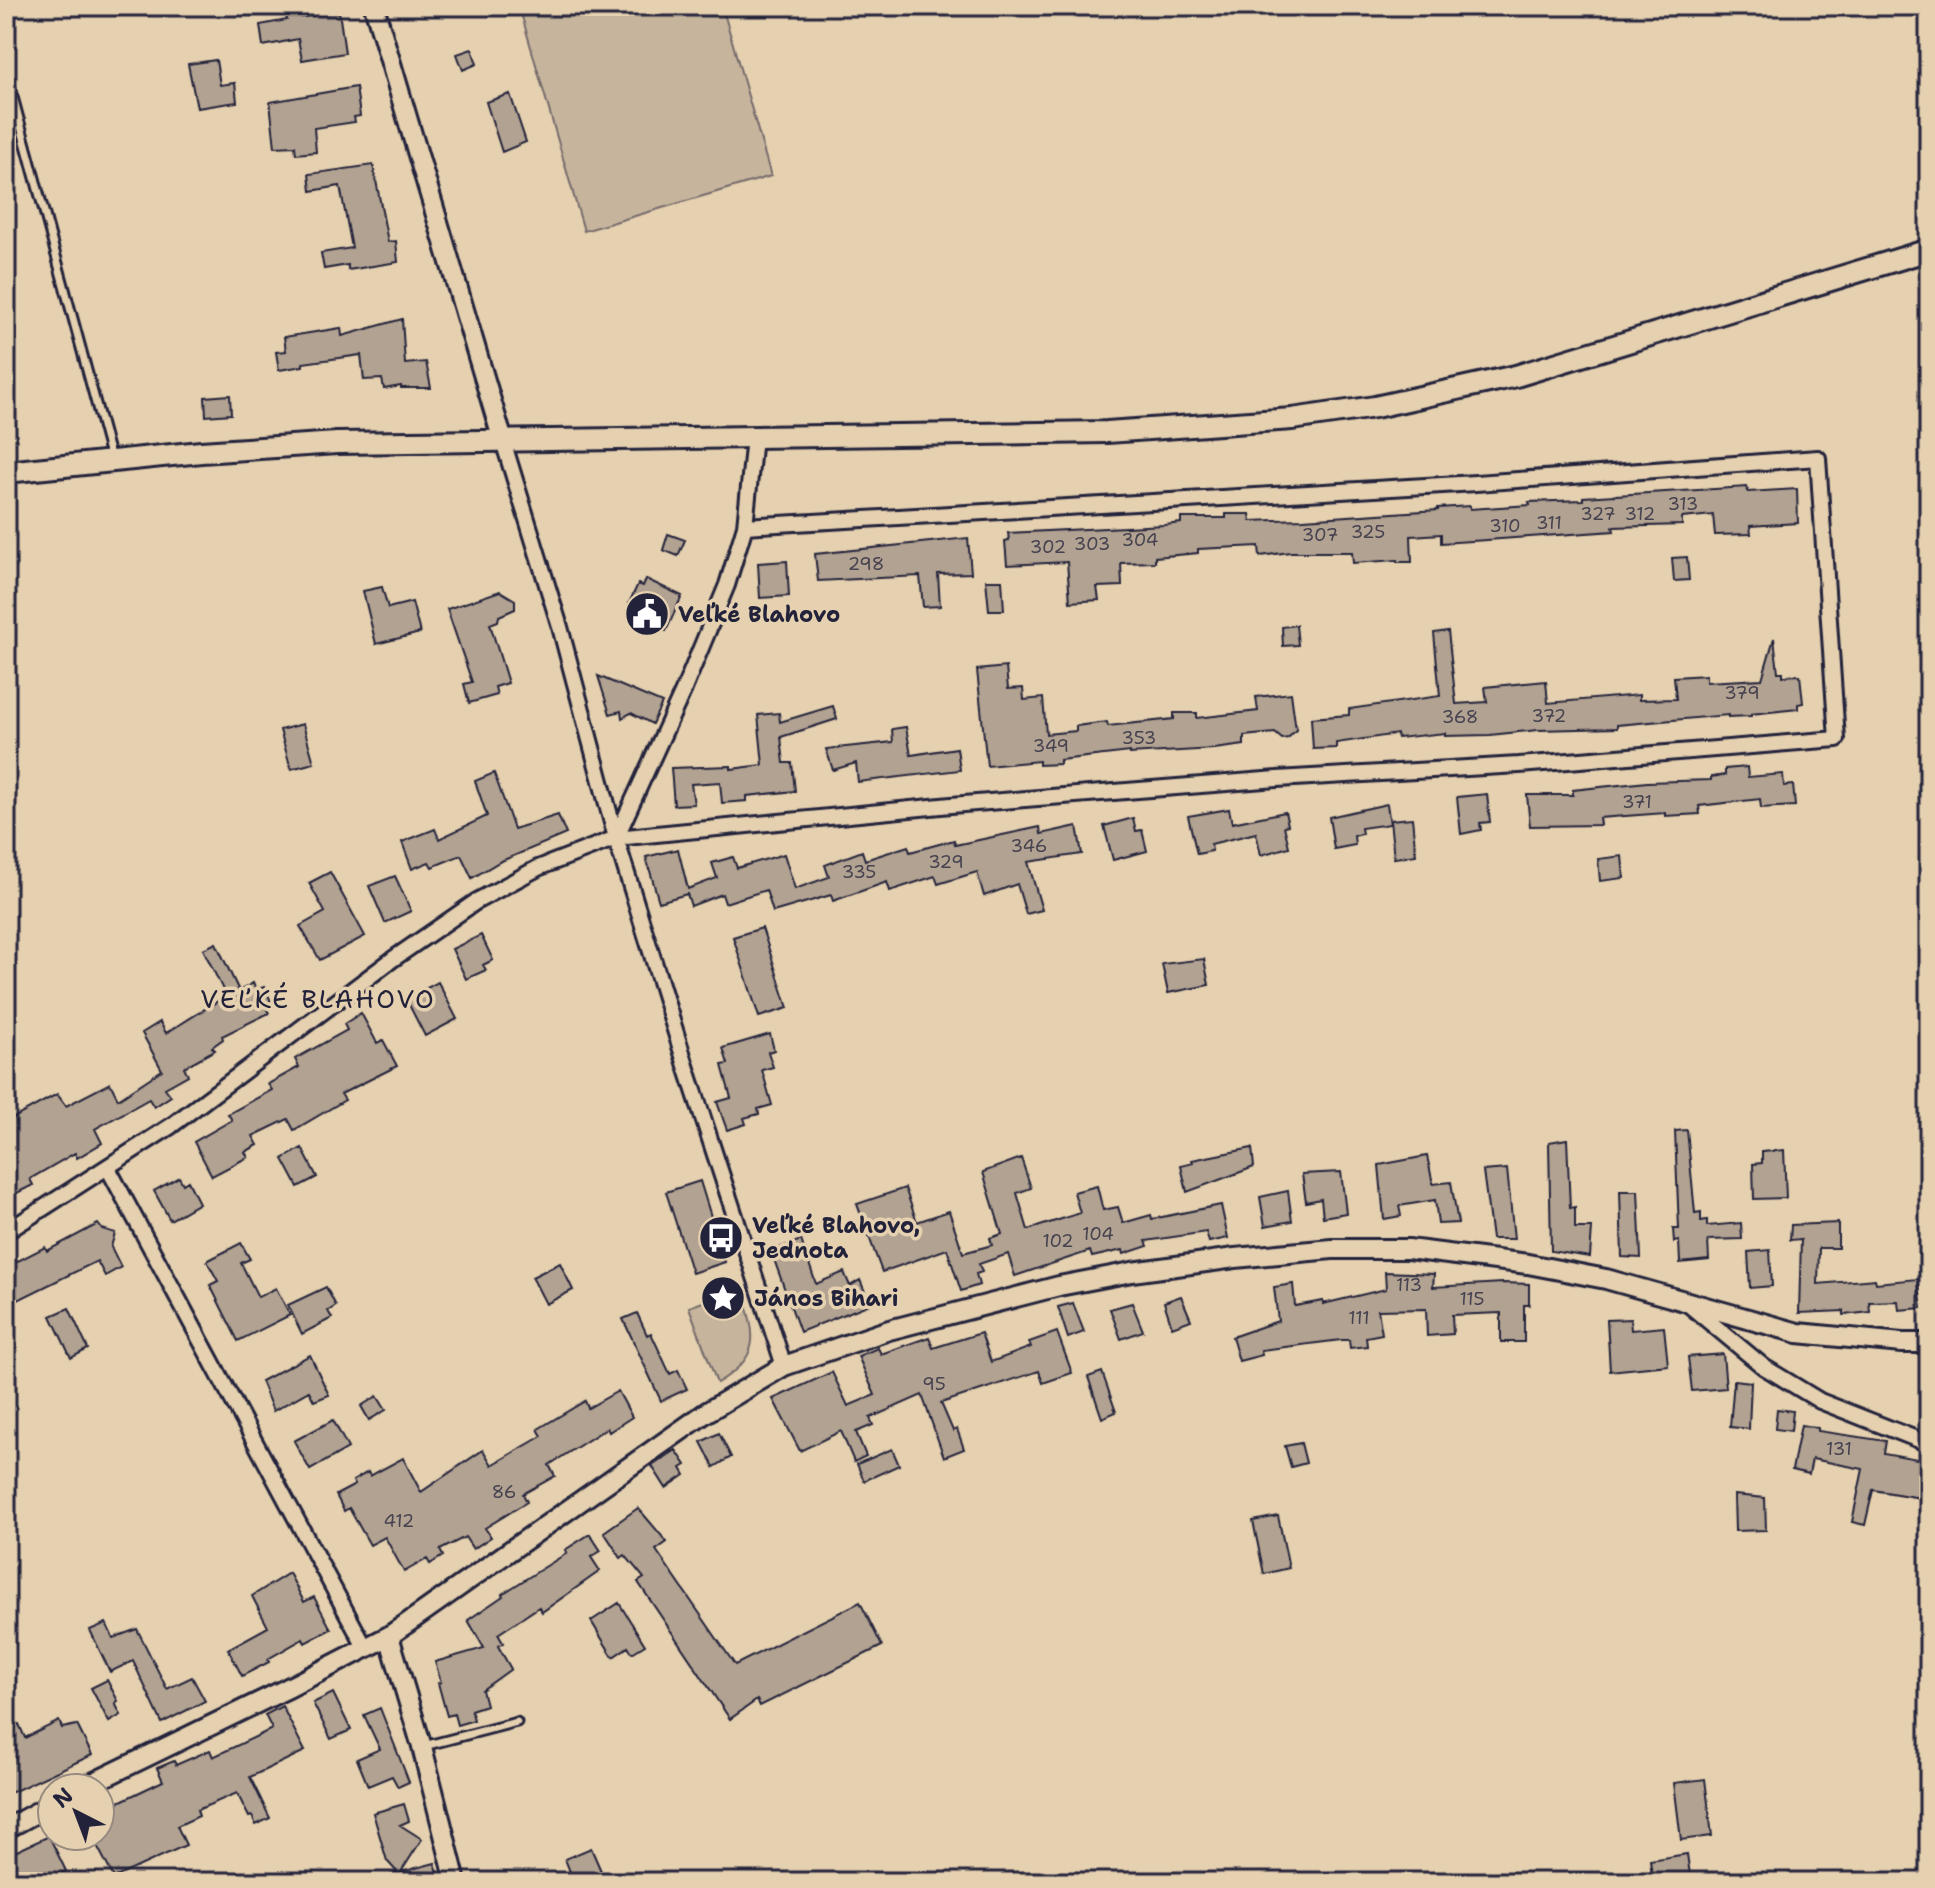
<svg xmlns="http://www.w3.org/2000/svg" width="1935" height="1888" font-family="'Shantell Sans',sans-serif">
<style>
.green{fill:#c6b49c;stroke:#746b6c;stroke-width:2}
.building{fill:#b2a291;stroke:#22223b;stroke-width:2}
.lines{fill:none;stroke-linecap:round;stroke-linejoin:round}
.service-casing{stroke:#22223b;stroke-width:13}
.minor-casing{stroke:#22223b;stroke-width:20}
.tertiary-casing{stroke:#22223b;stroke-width:24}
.secondary-casing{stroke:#22223b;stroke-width:26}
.service{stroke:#e5d0af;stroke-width:7}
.minor{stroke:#e5d0af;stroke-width:14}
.tertiary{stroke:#e5d0af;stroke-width:18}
.secondary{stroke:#e5d0af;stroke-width:20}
.labels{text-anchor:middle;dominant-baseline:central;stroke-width:7;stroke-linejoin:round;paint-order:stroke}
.number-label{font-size:18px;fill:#464250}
.poi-label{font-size:22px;font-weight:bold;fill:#22223b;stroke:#e5d0af;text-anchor:start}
.quarter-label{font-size:26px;letter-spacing:2px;fill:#22223b;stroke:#e5d0af}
</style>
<rect width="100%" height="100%" fill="#e5d0af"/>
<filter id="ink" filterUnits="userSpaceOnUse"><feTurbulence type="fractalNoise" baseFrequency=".0125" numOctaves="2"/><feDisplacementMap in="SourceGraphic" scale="16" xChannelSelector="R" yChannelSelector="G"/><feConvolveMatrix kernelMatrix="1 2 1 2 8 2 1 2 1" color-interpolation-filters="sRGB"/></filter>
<g filter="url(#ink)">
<path class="green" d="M 519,6 L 722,6 L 771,176 L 584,231 Z
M 741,1288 C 755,1334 764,1355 717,1383 L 689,1307 Z"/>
<path class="building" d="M 284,6 L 301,6 L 302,17 L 339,11 L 345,53 L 302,60 L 298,39 L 263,46 L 260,25 L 287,20 Z
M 472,49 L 477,64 L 463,70 L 457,54 Z
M 216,60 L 220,85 L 235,83 L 237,102 L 197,108 L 188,64 Z
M 356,87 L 360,116 L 354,117 L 355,122 L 314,128 L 316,152 L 296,154 L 295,146 L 275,147 L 270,102 Z
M 510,94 L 526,142 L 502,152 L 486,102 Z
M 373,165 L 388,242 L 396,241 L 398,262 L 348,270 L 348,265 L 324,269 L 321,253 L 352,248 L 340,186 L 311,191 L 309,174 Z
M 402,319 L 405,364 L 426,362 L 431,388 L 401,388 L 401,386 L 384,389 L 382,379 L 364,380 L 361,355 L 303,363 L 303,366 L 279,370 L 276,352 L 286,351 L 284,337 L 341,328 L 342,336 Z
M 230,395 L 231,414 L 206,416 L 205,397 Z
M 1747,487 L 1748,492 L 1797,489 L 1798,523 L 1750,526 L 1751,534 L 1715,535 L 1713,515 L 1682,518 L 1682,525 L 1613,527 L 1614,531 L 1487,540 L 1441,543 L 1441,534 L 1411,536 L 1412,562 L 1397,562 L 1397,560 L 1353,563 L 1352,552 L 1290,552 L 1260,556 L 1259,546 L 1198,549 L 1198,553 L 1155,557 L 1155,562 L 1121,563 L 1122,586 L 1097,587 L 1099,600 L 1070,602 L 1067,562 L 1007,565 L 1005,541 L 1009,540 L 1008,533 L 1165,525 L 1181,523 L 1181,518 L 1226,518 L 1226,514 L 1250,514 L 1251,521 L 1303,519 L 1438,510 L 1438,508 L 1470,506 L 1470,509 L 1530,505 L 1529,502 L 1583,500 L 1583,497 Z
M 668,534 L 685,540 L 678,556 L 663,550 Z
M 968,538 L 971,573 L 938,574 L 940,606 L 923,607 L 920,576 L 818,581 L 815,554 Z
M 1687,557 L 1689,580 L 1674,581 L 1672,558 Z
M 787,561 L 789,596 L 760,598 L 758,563 Z
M 646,579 L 682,596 L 666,631 L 629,614 L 633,605 L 629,603 L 638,584 L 643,586 Z
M 986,580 L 1002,580 L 1004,610 L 989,610 Z
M 382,587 L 388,608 L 412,602 L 420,633 L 376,644 L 363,591 Z
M 500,591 L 515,600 L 515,609 L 499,616 L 498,621 L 490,624 L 508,683 L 495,687 L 497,695 L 469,703 L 464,684 L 472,682 L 447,609 Z
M 1296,625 L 1298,645 L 1283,646 L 1282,627 Z
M 1448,631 L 1456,704 L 1487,702 L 1485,687 L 1546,681 L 1548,703 L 1639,695 L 1639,700 L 1676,699 L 1674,677 L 1706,675 L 1706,682 L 1762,679 L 1774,638 L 1778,672 L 1783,672 L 1783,676 L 1800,675 L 1803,703 L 1798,704 L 1798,709 L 1751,714 L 1751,716 L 1728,717 L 1728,715 L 1617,725 L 1617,728 L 1538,730 L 1490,735 L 1445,736 L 1445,733 L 1398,738 L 1397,734 L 1336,743 L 1336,748 L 1313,749 L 1311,718 L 1349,715 L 1349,709 L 1440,696 L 1434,633 Z
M 1006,667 L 1008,689 L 1023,688 L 1024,700 L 1043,698 L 1046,734 L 1076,731 L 1076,726 L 1107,722 L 1108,726 L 1174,719 L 1174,713 L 1197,713 L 1197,718 L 1258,711 L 1256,697 L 1291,693 L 1296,730 L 1288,738 L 1282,739 L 1275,733 L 1244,736 L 1244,745 L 1214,749 L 1130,754 L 1130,752 L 1060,760 L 1060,764 L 1039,765 L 1039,761 L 987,766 L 977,670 Z
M 598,676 L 662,703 L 652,724 L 631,713 L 622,718 L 621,711 L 610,714 Z
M 833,706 L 837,719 L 781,737 L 784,763 L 792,763 L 795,791 L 747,796 L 747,801 L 722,803 L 720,782 L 691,784 L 694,804 L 674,805 L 671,768 L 731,766 L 731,769 L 763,765 L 758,715 L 779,713 L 780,722 Z
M 303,724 L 314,763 L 291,769 L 280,730 Z
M 906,727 L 911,755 L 957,748 L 960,770 L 858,782 L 856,763 L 833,770 L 826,749 L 893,742 L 892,729 Z
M 1747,767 L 1748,777 L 1783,774 L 1784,786 L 1793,785 L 1795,806 L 1761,808 L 1760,799 L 1699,806 L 1700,814 L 1665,816 L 1665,813 L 1599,818 L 1600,825 L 1530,826 L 1527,795 L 1573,795 L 1573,790 L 1647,782 L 1711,780 L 1711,777 L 1725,775 L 1725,769 Z
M 494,773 L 514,829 L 558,815 L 566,834 L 499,862 L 472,878 L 461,855 L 432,867 L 429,862 L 412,869 L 402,842 L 435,829 L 439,839 L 487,816 L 475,781 Z
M 1487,794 L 1490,822 L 1480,823 L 1481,830 L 1461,834 L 1457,797 Z
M 1387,804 L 1390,824 L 1361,828 L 1362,834 L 1354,836 L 1355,845 L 1334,849 L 1329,817 Z
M 1229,809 L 1232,823 L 1285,812 L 1288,825 L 1284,826 L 1289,847 L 1261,855 L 1256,833 L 1211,844 L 1212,851 L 1197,854 L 1188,816 Z
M 1133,818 L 1136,831 L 1142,830 L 1147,851 L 1113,860 L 1104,826 Z
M 1412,818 L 1416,855 L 1394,858 L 1390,820 Z
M 1077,826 L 1082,854 L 1028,862 L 1042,910 L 1026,914 L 1017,884 L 984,896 L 977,872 L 938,884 L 935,876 L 890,891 L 887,882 L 833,901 L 831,895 L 773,912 L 766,890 L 725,903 L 722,894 L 691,906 L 687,894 L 659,902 L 646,857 L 678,849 L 688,889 L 717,878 L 712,863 L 733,857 L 737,868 L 784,854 L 795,889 L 829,877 L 825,865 L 862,851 L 865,860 L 908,846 L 910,852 L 954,840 L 955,845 L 1040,827 L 1041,834 Z
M 1622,856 L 1624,878 L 1600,881 L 1598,859 Z
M 330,872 L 365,936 L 320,960 L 300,926 L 325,912 L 309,883 Z
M 395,876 L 411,911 L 385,923 L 369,886 Z
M 762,928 L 788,1008 L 759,1017 L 733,937 Z
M 481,935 L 493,960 L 483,965 L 486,970 L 466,979 L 452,949 Z
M 216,943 L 239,991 L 253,983 L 256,990 L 264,987 L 271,1001 L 264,1004 L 269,1013 L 222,1036 L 223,1039 L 212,1047 L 215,1050 L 184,1067 L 188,1075 L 165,1088 L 171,1096 L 154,1107 L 149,1099 L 95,1129 L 102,1143 L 77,1158 L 75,1153 L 30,1179 L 33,1185 L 13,1195 L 6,1180 L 6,1122 L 57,1094 L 66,1106 L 110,1083 L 118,1099 L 162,1070 L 142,1033 L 160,1022 L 166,1033 L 226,996 L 203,949 Z
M 1204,959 L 1209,985 L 1168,993 L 1162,964 Z
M 438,982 L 457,1019 L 425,1036 L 406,999 Z
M 361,1013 L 377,1043 L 383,1040 L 397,1066 L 341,1094 L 345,1100 L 294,1130 L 288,1119 L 253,1136 L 258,1145 L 245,1152 L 248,1157 L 212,1176 L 194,1142 L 232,1120 L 228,1114 L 272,1090 L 268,1084 L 299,1067 L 295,1059 L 347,1030 L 344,1024 Z
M 770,1034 L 774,1050 L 768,1052 L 773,1067 L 762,1070 L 772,1105 L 758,1109 L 759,1114 L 744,1118 L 746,1124 L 727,1130 L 717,1102 L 731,1098 L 722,1065 L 728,1064 L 723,1048 Z
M 1687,1130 L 1695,1213 L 1701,1212 L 1701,1221 L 1707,1220 L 1707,1226 L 1741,1223 L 1742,1239 L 1708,1240 L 1709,1260 L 1680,1263 L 1679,1241 L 1674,1242 L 1673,1229 L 1679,1229 L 1675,1131 Z
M 1567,1139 L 1570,1208 L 1575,1207 L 1575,1228 L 1592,1228 L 1590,1257 L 1551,1251 L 1549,1142 Z
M 302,1148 L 317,1177 L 298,1187 L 283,1159 Z
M 1252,1148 L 1254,1167 L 1187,1192 L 1181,1166 L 1193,1163 L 1192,1160 Z
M 1784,1150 L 1786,1198 L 1754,1199 L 1753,1164 L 1762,1163 L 1762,1152 Z
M 1427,1156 L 1433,1184 L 1451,1182 L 1458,1223 L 1438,1224 L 1435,1200 L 1399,1206 L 1401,1216 L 1384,1219 L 1379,1165 Z
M 1021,1158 L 1031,1188 L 1017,1193 L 1028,1230 L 1080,1213 L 1074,1192 L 1097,1186 L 1103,1210 L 1118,1207 L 1123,1223 L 1151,1215 L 1152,1219 L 1221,1205 L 1228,1238 L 1209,1242 L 1206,1232 L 1146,1241 L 1148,1246 L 1124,1254 L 1123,1250 L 1092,1257 L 1090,1251 L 1015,1276 L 1008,1254 L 979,1264 L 982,1272 L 976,1274 L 979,1285 L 961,1291 L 947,1249 L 882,1272 L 857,1204 L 905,1188 L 917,1222 L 949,1211 L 963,1253 L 992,1245 L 990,1238 L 1002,1234 L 983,1172 Z
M 1507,1169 L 1514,1239 L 1492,1239 L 1483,1171 Z
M 1341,1172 L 1346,1213 L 1323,1217 L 1321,1199 L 1306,1202 L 1302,1174 Z
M 179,1177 L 183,1184 L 188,1181 L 199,1203 L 170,1220 L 154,1191 Z
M 700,1181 L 725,1262 L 692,1273 L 666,1192 Z
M 1288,1191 L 1292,1221 L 1265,1226 L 1260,1197 Z
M 1620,1191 L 1638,1191 L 1641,1258 L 1622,1257 Z
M 1838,1223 L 1838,1248 L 1819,1248 L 1818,1284 L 1875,1279 L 1876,1283 L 1918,1279 L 1922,1308 L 1899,1310 L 1898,1301 L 1869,1302 L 1870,1312 L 1844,1315 L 1844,1311 L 1799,1313 L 1801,1239 L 1790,1240 L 1791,1225 Z
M 98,1224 L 102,1229 L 115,1233 L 111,1247 L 121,1267 L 105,1276 L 97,1261 L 10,1304 L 6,1296 L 6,1267 L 45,1247 L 47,1251 Z
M 801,1240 L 816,1284 L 844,1272 L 850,1286 L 860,1280 L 870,1304 L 800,1332 L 771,1251 Z
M 241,1243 L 250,1259 L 241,1263 L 258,1297 L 276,1288 L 290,1315 L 238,1341 L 210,1285 L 218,1281 L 207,1261 Z
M 1770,1250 L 1772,1286 L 1750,1288 L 1748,1252 Z
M 560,1263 L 573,1290 L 546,1304 L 532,1277 Z
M 1385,1272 L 1434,1274 L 1433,1287 L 1503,1283 L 1529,1284 L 1529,1305 L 1524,1305 L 1524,1342 L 1501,1342 L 1501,1313 L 1452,1315 L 1453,1334 L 1427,1336 L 1426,1309 L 1378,1310 L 1382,1334 L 1366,1337 L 1367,1346 L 1350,1348 L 1349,1340 L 1341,1340 L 1261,1350 L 1262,1355 L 1239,1361 L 1232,1337 L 1278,1321 L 1274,1287 L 1293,1284 L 1295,1306 L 1323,1301 L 1323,1304 L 1386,1289 Z
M 326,1287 L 336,1306 L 328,1311 L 332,1318 L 302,1334 L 288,1305 Z
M 1181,1296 L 1191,1320 L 1172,1327 L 1164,1302 Z
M 1073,1303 L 1084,1332 L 1068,1338 L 1058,1307 Z
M 1132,1303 L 1143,1331 L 1121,1339 L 1110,1309 Z
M 69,1308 L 88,1349 L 71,1358 L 51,1316 Z
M 637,1313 L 647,1335 L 651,1333 L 670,1374 L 678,1370 L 687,1389 L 661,1401 L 623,1319 Z
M 1630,1319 L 1631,1330 L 1664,1327 L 1668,1365 L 1610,1371 L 1607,1320 Z
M 1057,1332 L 1072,1373 L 1043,1383 L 1039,1371 L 941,1403 L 953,1431 L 957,1429 L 964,1449 L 944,1457 L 922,1395 L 870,1418 L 873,1425 L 856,1432 L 866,1456 L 854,1462 L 841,1431 L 800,1451 L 773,1399 L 832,1372 L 848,1406 L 875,1395 L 858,1356 L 878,1348 L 881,1354 L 929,1337 L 933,1348 L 981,1333 L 991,1362 L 1031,1347 L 1029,1342 Z
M 1723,1354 L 1726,1388 L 1692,1391 L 1688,1357 Z
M 310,1355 L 329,1395 L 314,1401 L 309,1391 L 273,1411 L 261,1381 Z
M 1102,1372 L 1116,1412 L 1102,1418 L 1088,1377 Z
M 1734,1380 L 1751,1382 L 1749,1429 L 1730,1427 Z
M 618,1391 L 632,1417 L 609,1432 L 607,1428 L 549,1465 L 555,1476 L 523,1494 L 527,1502 L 485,1528 L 491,1537 L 473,1549 L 465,1537 L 440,1550 L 443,1556 L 430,1564 L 427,1559 L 404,1572 L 385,1537 L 370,1545 L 349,1508 L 344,1511 L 336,1495 L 355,1485 L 353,1481 L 368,1472 L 370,1476 L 403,1458 L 421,1492 L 483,1450 L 492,1465 L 542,1436 L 538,1429 L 585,1401 L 588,1408 Z
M 377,1396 L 386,1410 L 369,1420 L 361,1406 Z
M 1777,1409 L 1793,1411 L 1791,1431 L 1775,1429 Z
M 333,1420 L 348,1448 L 310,1470 L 294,1441 Z
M 1801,1425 L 1818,1428 L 1818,1431 L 1886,1441 L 1884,1453 L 1928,1461 L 1921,1498 L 1873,1490 L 1865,1525 L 1852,1522 L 1863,1469 L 1812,1459 L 1809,1474 L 1792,1470 Z
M 719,1433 L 731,1457 L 714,1467 L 701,1442 Z
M 1301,1443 L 1306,1463 L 1291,1467 L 1285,1446 Z
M 892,1449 L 899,1465 L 864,1481 L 857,1464 Z
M 676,1450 L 686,1465 L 681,1468 L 685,1475 L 666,1488 L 652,1466 Z
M 1734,1495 L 1765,1498 L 1766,1530 L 1735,1531 Z
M 638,1508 L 667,1542 L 656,1550 L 735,1665 L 860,1602 L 882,1646 L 760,1706 L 757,1700 L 730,1719 L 638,1582 L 644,1578 L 625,1555 L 621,1558 L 604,1532 Z
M 1278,1516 L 1289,1568 L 1264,1574 L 1253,1521 Z
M 590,1534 L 601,1551 L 591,1557 L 600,1571 L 542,1612 L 539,1607 L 498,1634 L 503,1643 L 498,1646 L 511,1669 L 482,1690 L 486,1705 L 471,1710 L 474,1720 L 457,1725 L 454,1714 L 447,1716 L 438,1683 L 441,1682 L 435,1662 L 484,1648 L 468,1620 L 503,1596 L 502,1594 L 567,1553 L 565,1550 Z
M 289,1573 L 304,1602 L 314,1597 L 331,1629 L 305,1643 L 303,1639 L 268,1659 L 269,1662 L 242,1676 L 228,1649 L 268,1627 L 252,1596 Z
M 619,1603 L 645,1645 L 632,1653 L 628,1647 L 613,1657 L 591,1621 Z
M 106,1623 L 113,1638 L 137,1629 L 167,1689 L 192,1677 L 205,1701 L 162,1723 L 133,1661 L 110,1672 L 90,1630 Z
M 107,1680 L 118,1701 L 115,1703 L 121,1715 L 109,1722 L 91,1688 Z
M 333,1693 L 351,1730 L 331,1739 L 313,1703 Z
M 282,1706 L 305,1751 L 250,1777 L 270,1818 L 256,1825 L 252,1816 L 249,1817 L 237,1793 L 197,1810 L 199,1816 L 177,1826 L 186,1845 L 114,1878 L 92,1836 L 100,1836 L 100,1811 L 163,1781 L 157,1768 L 174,1761 L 176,1765 L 210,1750 L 213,1757 L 272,1729 L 265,1715 Z
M 380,1708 L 409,1782 L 398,1787 L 392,1776 L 368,1786 L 357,1759 L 380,1749 L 364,1715 Z
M 59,1721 L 62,1728 L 77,1725 L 92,1755 L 6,1795 L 6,1730 L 19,1724 L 25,1738 Z
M 1705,1779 L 1712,1836 L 1681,1840 L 1674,1783 Z
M 404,1804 L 409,1821 L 400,1825 L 422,1839 L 401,1872 L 435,1863 L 441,1882 L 382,1882 L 381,1878 L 398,1873 L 387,1861 L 373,1813 Z
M 49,1836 L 66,1871 L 60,1874 L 63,1882 L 6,1882 L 6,1856 Z
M 591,1848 L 601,1871 L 574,1882 L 565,1859 Z
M 1687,1854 L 1691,1882 L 1653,1882 L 1650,1860 Z"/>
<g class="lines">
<g class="service-casing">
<path id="service" d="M 6,71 L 111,459
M 424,1746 L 517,1722"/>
</g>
<g class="minor-casing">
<path id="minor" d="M 503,441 L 560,627 L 616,838 L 687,1069 L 784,1366
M 745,526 L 1476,483 L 1818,458 L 1837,739 L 1519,765 L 1277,779 L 951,805 L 616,838 L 684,689 L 727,585 L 745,526 L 754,437
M 108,1168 L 366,1649
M 6,1232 L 171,1126 L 393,959 L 477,901 L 538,868 L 616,838
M 1688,1304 L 1764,1367 L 1820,1401 L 1929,1444"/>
</g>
<g class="tertiary-casing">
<path id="tertiary" d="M 374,6 L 503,441
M 389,1636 L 422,1747 L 456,1882
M 82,1788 L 286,1689 L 389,1636 L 707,1412 L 784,1366 L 889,1330 L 1059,1286 L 1132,1272 L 1235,1258 L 1332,1249 L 1408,1249 L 1528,1264 L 1606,1279 L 1798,1333 L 1902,1343 L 1929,1343
M 6,1829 L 52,1804"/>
</g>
<g class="secondary-casing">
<path id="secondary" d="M 6,472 L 201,452 L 337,443 L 1107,432 L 1292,419 L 1375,407 L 1516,376 L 1929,250"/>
</g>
<use href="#service" class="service"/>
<use href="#minor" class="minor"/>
<use href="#tertiary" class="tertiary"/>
<use href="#secondary" class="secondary"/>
</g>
</g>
<defs>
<g id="civic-disc" transform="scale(2.3)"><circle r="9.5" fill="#22223b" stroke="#e5d0af"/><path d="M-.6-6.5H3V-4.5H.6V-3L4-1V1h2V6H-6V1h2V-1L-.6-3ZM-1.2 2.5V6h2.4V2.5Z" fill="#fff"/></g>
<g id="bus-disc" transform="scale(2.3)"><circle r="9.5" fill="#22223b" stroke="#e5d0af"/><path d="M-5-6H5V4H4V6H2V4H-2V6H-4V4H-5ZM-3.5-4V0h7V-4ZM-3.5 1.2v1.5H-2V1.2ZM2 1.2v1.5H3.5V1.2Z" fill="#fff"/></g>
<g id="sight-disc" transform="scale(2.3)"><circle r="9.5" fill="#22223b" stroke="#e5d0af"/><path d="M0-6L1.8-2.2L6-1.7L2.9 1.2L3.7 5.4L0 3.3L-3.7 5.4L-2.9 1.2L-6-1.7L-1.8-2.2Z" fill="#fff"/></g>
</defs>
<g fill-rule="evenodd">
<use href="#civic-disc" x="647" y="614"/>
<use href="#bus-disc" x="721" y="1238"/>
<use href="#sight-disc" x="723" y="1298"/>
</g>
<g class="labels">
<g class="number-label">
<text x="1683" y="504">313</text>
<text x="1598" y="514">327</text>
<text x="1640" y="514">312</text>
<text x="1549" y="523">311</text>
<text x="1505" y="526">310</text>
<text x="1368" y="532">325</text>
<text x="1320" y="535">307</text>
<text x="1140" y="540">304</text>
<text x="1092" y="544">303</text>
<text x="1048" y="547">302</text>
<text x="866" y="564">298</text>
<text x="1742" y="693">379</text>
<text x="1549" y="716">372</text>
<text x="1460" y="717">368</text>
<text x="1139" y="738">353</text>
<text x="1051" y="746">349</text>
<text x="1637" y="802">371</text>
<text x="1029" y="846">346</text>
<text x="946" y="862">329</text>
<text x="859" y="872">335</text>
<text x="1098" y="1234">104</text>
<text x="1058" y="1241">102</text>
<text x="1409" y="1285">113</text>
<text x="1472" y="1299">115</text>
<text x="1359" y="1318">111</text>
<text x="934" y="1384">95</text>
<text x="1839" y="1449">131</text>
<text x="504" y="1492">86</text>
<text x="399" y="1521">412</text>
</g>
<g class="poi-label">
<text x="678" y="614">Veľké Blahovo</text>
<text x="752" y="1225">Veľké Blahovo,<tspan x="752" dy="25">Jednota</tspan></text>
<text x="754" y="1298">János Bihari</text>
</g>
<g class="quarter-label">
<text x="318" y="998">VEĽKÉ BLAHOVO</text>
</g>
</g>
<rect width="1935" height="1888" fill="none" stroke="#e5d0af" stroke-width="32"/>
<rect x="16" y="16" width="1903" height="1856" fill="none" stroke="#22223b" stroke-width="3" filter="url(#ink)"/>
<g transform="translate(76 1812) rotate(318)"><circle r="38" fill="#e5d0af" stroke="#978a81" stroke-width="2"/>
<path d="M0-6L14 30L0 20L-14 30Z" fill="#22223b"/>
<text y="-12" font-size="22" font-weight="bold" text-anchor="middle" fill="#22223b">N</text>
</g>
</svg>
